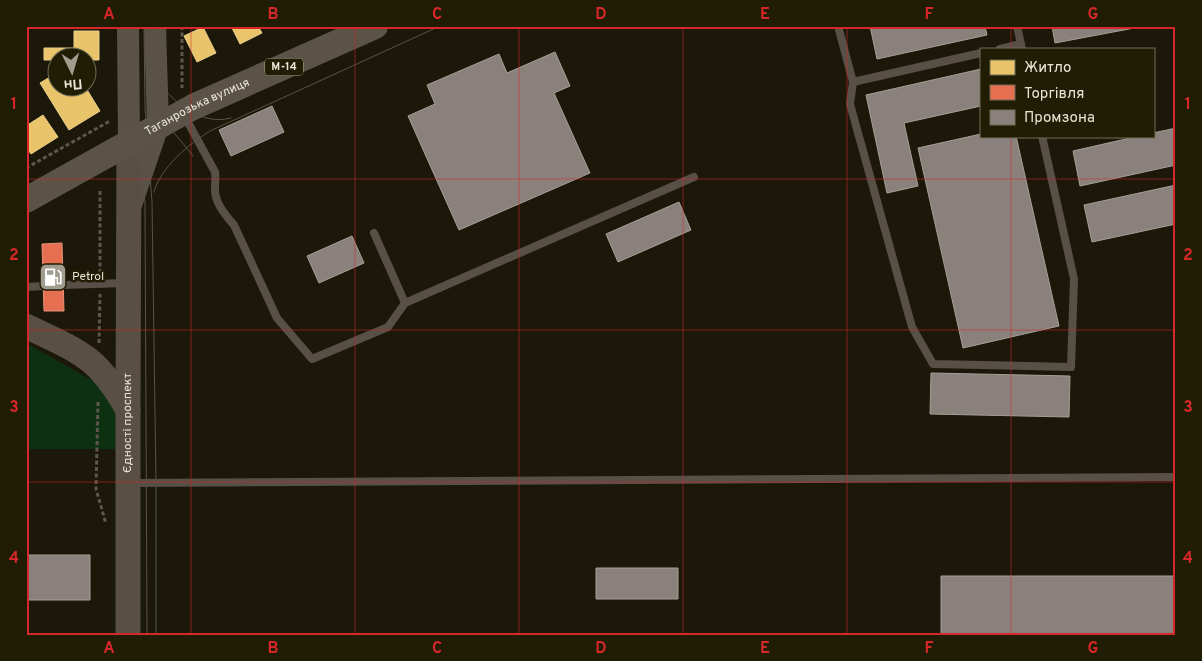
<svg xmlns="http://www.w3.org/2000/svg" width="1202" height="661" font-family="Overpass,sans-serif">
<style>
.green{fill:#0d3110}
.homes{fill:#e9c46a;stroke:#e9ce8a}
.shops{fill:#e76f51;stroke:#e79279}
.industry{fill:#8a817c;stroke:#a69f97}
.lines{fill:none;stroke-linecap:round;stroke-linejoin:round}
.path{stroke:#5c564e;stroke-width:3;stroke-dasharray:4 2.5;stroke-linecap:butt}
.service{stroke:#584f47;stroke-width:8}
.secondary{stroke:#5b5247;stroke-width:22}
.primary{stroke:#594f45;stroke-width:25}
.trunk{stroke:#5c5348;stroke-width:26}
.tram{stroke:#575349;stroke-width:1}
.grid{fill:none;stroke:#d62828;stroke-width:1;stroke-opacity:0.55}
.labels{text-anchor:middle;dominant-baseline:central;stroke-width:5;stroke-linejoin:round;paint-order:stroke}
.shield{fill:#211c04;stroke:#aca997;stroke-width:1}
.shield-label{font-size:11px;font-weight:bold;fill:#e8e5d6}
.street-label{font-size:12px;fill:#e8e5d6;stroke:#211c04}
.poi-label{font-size:12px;fill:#e8e5d6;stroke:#211c04;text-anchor:start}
.neatline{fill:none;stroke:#d62828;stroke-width:2}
.grid-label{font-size:16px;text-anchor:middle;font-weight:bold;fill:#d62828}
</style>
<rect width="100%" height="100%" fill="#1b180a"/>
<path class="green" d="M 26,343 L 118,395 L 118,449 L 26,449 Z"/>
<path class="homes" d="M 231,26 L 258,26 L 262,33 L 240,44 Z
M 203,27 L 216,53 L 197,62 L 184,36 Z
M 74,31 L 99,31 L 99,60 L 88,60 L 88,58 L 58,58 L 58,60 L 44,60 L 44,48 L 74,48 Z
M 50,77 L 62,95 L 75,88 L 86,88 L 100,111 L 69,130 L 40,83 Z
M 43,115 L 58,137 L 31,154 L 26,147 L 26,126 Z"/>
<path class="shops" d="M 62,243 L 64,311 L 44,311 L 42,244 Z"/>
<path class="industry" d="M 870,26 L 985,26 L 987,35 L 877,59 Z
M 1052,26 L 1145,26 L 1055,43 Z
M 555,52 L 570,86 L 554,93 L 590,173 L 459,230 L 408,116 L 435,104 L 427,85 L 499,54 L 507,73 Z
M 981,69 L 981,106 L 904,123 L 918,186 L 887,193 L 866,95 Z
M 272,106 L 284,132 L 231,156 L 219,130 Z
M 1176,128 L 1176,165 L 1080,186 L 1073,151 L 1139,136 L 1153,136 L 1153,133 Z
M 981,134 L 981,136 L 1016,136 L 1059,326 L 963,348 L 918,148 Z
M 1176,185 L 1176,224 L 1092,242 L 1084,205 Z
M 679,202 L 691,230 L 618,262 L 606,234 Z
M 352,236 L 364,263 L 319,283 L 307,256 Z
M 931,373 L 1070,376 L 1069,417 L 930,414 Z
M 26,555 L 90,555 L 90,600 L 26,600 Z
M 596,568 L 678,568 L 678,599 L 596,599 Z
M 941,576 L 1176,576 L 1176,635 L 941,635 Z"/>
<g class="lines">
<path class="path" d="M 182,26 L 182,88
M 26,168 L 110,121
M 100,191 L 100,273
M 99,343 L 100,294
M 98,402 L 96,489 L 106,524"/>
<path class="service" d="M 838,26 L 853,82 L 850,104 L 912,327 L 933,364 L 1071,367 L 1074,279 L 1042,136
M 1017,26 L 1022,49
M 1000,49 L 1021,44
M 853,82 L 981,53
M 185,117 L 215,172 C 216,178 215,182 215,188 C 214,202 226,216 234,225 L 277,318 L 312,359 L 388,327 L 405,303 L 694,177
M 374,233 L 405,303
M 63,285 L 126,283
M 26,287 L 43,286
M 130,483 L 1176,477"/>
<path class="secondary" d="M 128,26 L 129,142
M 132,202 L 158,126 L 155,26"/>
<g class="primary">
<path d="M 26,326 C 50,338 80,349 99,369 C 110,381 120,396 128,410"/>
<path id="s1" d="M 128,635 L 128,410 L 129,142"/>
</g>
<path class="trunk" id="s2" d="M 26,200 L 193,107 L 375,26"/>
<path class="tram" d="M 136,26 L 136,123 L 145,202 L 147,635
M 144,26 L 145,107 L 152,202 L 156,483 L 156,635
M 147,59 C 158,91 195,128 231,118
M 147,92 C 158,117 177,135 193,156
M 154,192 C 160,168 190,143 210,131 L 440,26"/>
</g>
<path class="grid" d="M 191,26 L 191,635M 355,26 L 355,635M 519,26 L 519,635M 683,26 L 683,635M 847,26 L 847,635M 1011,26 L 1011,49M 1011,136 L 1011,635M 26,179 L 1176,179M 26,330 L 1176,330M 26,482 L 1176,482"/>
<defs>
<g id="fuel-square" transform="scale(1.4375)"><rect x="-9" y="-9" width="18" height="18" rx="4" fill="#a09d8f" stroke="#211c04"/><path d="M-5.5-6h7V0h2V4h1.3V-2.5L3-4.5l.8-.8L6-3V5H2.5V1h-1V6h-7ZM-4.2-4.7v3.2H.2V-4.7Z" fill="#fff"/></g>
</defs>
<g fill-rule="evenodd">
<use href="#fuel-square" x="53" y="277"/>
</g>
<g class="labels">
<rect class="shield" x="265" y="58.5" width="38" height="17" rx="4"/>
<g class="shield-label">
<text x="284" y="67">М-14</text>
</g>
<g class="street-label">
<text stroke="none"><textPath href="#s2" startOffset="195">Таганрозька вулиця</textPath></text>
<text stroke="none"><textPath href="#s1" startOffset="212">Єдності проспект</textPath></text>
</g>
<g class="poi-label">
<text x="72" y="277">Petrol</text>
</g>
</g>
<rect width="1202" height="661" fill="none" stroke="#211c04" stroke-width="55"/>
<rect x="980" y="48" width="175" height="90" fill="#211c04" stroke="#716c58"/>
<rect x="990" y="60" width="25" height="15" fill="#e9c46a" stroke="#716c58"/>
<text x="1024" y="72" font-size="15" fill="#e8e5d6">Житло</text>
<rect x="990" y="85" width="25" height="15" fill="#e76f51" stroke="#716c58"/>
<text x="1024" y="98" font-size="15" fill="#e8e5d6">Торгівля</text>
<rect x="990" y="110" width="25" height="15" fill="#8a817c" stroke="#716c58"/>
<text x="1024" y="122" font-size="15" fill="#e8e5d6">Промзона</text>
<g transform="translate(72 72) rotate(175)"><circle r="24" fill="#211c04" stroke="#716c58"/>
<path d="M0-4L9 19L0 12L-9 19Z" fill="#a09d8f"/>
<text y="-8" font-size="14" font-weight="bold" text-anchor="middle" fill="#e8e5d6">Пн</text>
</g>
<rect x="28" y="28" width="1146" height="606" class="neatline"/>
<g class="grid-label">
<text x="109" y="19">A</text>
<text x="273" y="19">B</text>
<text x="437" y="19">C</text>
<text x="601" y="19">D</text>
<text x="765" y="19">E</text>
<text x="929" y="19">F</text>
<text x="1093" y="19">G</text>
<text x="14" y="109">1</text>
<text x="1188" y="109">1</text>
<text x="14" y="260">2</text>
<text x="1188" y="260">2</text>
<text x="14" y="412">3</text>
<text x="1188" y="412">3</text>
<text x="14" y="563">4</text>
<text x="1188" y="563">4</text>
<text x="109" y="653">A</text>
<text x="273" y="653">B</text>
<text x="437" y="653">C</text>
<text x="601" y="653">D</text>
<text x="765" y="653">E</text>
<text x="929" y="653">F</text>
<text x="1093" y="653">G</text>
</g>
</svg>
